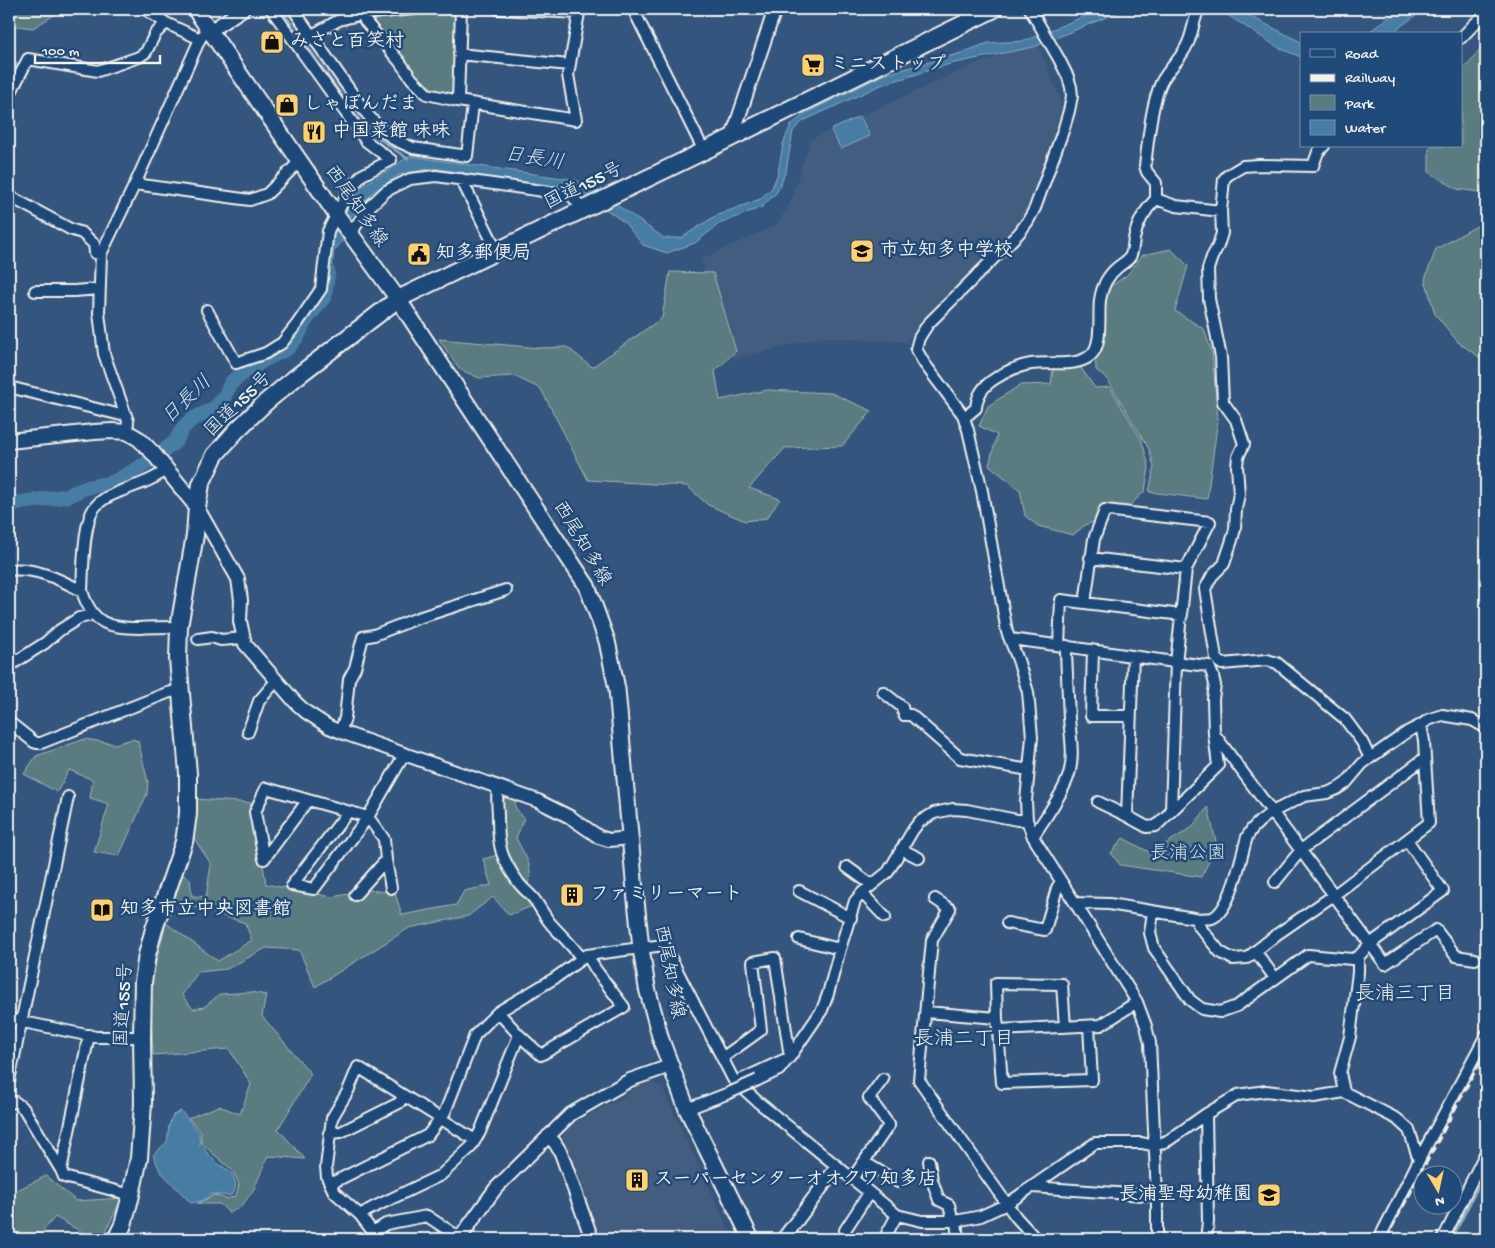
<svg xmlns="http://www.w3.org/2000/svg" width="1495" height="1248" font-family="'Gochi Hand','Klee One',sans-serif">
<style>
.built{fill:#425d7f}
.green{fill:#5a7c81;stroke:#a7b6b4}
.water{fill:#477da4;stroke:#8cabbf}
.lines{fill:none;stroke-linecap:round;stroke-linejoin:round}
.stream{stroke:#8cabbf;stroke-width:2.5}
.river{stroke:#477da4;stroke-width:15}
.minor-casing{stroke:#f4f1e8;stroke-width:14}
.tertiary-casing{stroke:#f4f1e8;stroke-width:16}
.secondary-casing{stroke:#f4f1e8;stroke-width:18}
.primary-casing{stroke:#f4f1e8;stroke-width:19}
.trunk-casing{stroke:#f4f1e8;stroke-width:20}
.minor{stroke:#1f4a7a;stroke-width:10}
.tertiary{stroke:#1f4a7a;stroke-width:12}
.secondary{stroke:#1f4a7a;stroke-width:14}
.primary{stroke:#1f4a7a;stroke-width:15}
.trunk{stroke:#1f4a7a;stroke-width:16}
.rail{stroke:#f4f1e8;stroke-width:2.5;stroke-dasharray:8 4;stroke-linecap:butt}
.minor-bridge-casing{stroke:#f4f1e8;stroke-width:14;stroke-linecap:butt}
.minor-bridge{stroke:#1f4a7a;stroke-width:10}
.labels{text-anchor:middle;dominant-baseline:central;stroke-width:5;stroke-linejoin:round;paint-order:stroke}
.poi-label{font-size:19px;font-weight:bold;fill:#f4f1e8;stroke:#1f4a7a;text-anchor:start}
.street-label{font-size:19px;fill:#f4f1e8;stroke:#1f4a7a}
.park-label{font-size:19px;fill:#dddfd9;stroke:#1f4a7a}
.water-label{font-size:20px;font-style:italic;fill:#dae0de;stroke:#1f4a7a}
.neighbourhood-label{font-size:20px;fill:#f4f1e8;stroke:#1f4a7a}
</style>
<rect width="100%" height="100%" fill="#34557d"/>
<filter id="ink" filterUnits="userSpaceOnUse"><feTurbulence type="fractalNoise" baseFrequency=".02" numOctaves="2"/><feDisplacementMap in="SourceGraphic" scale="10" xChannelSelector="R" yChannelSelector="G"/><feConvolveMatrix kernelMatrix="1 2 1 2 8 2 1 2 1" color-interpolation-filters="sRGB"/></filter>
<g filter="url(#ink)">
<path class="built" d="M 1037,42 L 1060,98 L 1062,118 L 1025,214 L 906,342 L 822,337 L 734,359 L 701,259 L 776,225 L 789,205 L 811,139 L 973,65 Z
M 647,1079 L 662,1087 L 733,1239 L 600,1239 L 563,1138 L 565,1128 L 624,1096 Z"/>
<path class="green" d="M 9,9 L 74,9 L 74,10 L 59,12 L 33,28 L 9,25 Z
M 458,11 L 455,96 L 432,88 L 418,78 L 375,23 L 374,18 L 407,12 Z
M 1486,40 L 1486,193 L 1457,189 L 1429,172 L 1429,149 L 1431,146 L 1461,146 L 1461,69 L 1469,64 Z
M 1486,222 L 1486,362 L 1458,342 L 1435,314 L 1425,279 L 1436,249 L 1473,228 Z
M 1171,249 L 1188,266 L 1175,311 L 1204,329 L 1212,353 L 1218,419 L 1207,499 L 1149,492 L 1154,467 L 1149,449 L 1106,377 L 1096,370 L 1095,351 L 1098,321 L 1108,288 L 1127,275 L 1143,255 Z
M 670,272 L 713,273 L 736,351 L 715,371 L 720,400 L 767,390 L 831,393 L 872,411 L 842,446 L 785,448 L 749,488 L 780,499 L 767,518 L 745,521 L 708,505 L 687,486 L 588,480 L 541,389 L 514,376 L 479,378 L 459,369 L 439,339 L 540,348 L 567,347 L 592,367 L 662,318 Z
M 1079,365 L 1095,388 L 1110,387 L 1142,441 L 1149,467 L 1145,491 L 1125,510 L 1085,525 L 1073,535 L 1038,526 L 1025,516 L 1020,490 L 989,465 L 997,435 L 979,426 L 988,406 L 1020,385 L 1051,384 L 1053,368 Z
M 85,739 L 115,744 L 132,739 L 138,741 L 148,782 L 147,794 L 119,856 L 94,852 L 109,804 L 90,798 L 93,780 L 69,770 L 57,792 L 24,774 L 36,756 Z
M 507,795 L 516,798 L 515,807 L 524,819 L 516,838 C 527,860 536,868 525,893 L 535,905 L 509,915 L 493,897 L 468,916 L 409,928 L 315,987 L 299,950 L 266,948 L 227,969 L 198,972 L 182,995 L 193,1009 L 204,1007 L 220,994 L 251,992 L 266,995 L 262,1016 L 311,1074 L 278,1129 L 305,1159 L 268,1156 L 254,1189 L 241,1207 L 229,1213 L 220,1204 L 197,1204 L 214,1195 L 227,1199 L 236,1196 L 239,1184 L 233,1171 L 201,1143 L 201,1132 L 188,1118 L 219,1106 L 240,1114 L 251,1084 L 229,1049 L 153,1055 L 150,985 L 166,923 L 218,961 L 252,940 L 245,923 L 173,900 L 181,874 L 190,879 L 192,896 L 206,897 L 211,864 L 193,837 L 196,799 L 253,803 L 266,884 L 332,897 L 369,890 L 395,893 L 402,915 L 456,905 L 464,891 L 491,885 L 483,859 L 498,855 L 511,873 L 517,868 L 502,842 L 503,801 Z
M 1208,807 L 1217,846 L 1201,877 L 1120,865 L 1111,853 L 1123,838 L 1151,853 L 1191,828 Z
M 46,1176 L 76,1201 L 122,1198 L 102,1239 L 94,1239 L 55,1217 L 36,1239 L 9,1239 L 9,1194 Z"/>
<path class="water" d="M 1102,9 L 1126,9 L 1034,47 L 950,64 L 881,85 L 803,121 L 793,131 L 786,171 L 777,192 L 762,207 L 719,224 L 695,243 L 667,253 L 643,245 L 624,222 L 584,194 L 575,191 L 433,168 L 399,175 L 373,192 L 352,215 L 341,243 L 334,251 L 329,294 L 324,293 L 331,231 L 344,209 L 365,184 L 389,170 L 409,156 L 576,180 L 593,188 L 664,238 L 681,238 L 715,216 L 760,199 L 772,188 L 778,173 L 783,144 L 791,125 L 806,113 L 883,75 L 958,54 L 988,43 L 1024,41 Z
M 1218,9 L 1236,9 L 1301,42 L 1301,57 L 1279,48 Z
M 1400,9 L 1425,9 L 1390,34 L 1365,34 L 1373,29 Z
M 15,61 L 19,64 L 9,83 L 9,62 Z
M 860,116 L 870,136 L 841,149 L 831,130 Z
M 181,1111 L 199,1133 L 200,1145 L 216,1162 L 232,1173 L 236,1184 L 234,1193 L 229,1196 L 212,1194 L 202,1201 L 191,1203 L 160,1171 L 153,1155 L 167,1142 L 169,1125 L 173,1115 Z"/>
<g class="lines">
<path class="stream" d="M 281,9 L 362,124 L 374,135 L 408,159
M 1452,1239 L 1486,1171"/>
<path class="river" d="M 9,504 L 68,496 L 84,488 L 114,482 L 149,462 L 175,442 L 183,428 L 191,420 L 215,408 L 224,397 L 231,383 L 239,376 L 264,360 L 288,348 L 298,336 L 305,321 L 324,297 L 328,272"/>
<g class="minor-casing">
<path id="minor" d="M 145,9 L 166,23 L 200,39
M 293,9 L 366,113 L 381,129 L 395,140 L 413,148 L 467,156 L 473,104
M 633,9 L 704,151
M 1030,9 L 1059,59 L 1068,77 L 1071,87 L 1072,96 L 1069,111 L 1064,128 L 1035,208 L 1028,221 L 1019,233 L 928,324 L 919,338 L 916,349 L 924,363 L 963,415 L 968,430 L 982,491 L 1007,632 L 1018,660 L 1028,692 L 1032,737 L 1026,801 L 1027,820 L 1033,837 L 1075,903 L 1137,1002 L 1146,1026 L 1150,1043 L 1157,1196 L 1157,1239
M 362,14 L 365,21 L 399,61 L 412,79 L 427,94 L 458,101 L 576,120 L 568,75 L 579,13 L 498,9
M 312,35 L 339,20 L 362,14 L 414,9
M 1461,38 L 1486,12
M 459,54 L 569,65
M 9,96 L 28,59 L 98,71 L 139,57 L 146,52 L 155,34 L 166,23
M 458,101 L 461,9
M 1324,146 L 1318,152 L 1313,166 L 1259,165 L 1243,166 L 1228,175 L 1224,179 L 1221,211 L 1222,233 L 1218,246 L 1212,257 L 1208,269 L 1209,299 L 1221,357 L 1223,402 L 1236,420 L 1244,444 L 1238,457 L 1237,466 L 1239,494 L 1236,509 L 1235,529 L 1232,540 L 1224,564 L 1212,576 L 1205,589 L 1216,658 L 1219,662 L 1222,664 L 1267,660 L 1277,663 L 1345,719 L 1362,742 L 1370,758
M 461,179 L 497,251
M 135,184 L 250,200 L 267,194 L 299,162
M 9,196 L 70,229 L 82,233 L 94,244 L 95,253 L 101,254
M 1156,199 L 1176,206 L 1221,211
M 350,235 L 367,209 L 386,191 L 410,179 L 436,176 L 571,195 L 583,209
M 35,291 L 74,291 L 99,289
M 207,310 L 236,363 L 266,353 L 282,343 L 297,324 L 321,289 L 328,231 L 348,192 L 362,175 L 391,160 L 366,141 L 271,9
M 9,387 L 117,414 L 125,413
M 964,418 L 976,408 C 977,394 984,385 996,378 C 1007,371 1018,366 1031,364 C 1049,361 1077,368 1091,355 C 1103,344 1098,315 1100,300 C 1102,286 1108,275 1118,267 C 1122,264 1127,261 1130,257 C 1133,252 1133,245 1134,239 C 1137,223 1145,210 1156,199 L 1156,183 L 1147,172 L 1145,166 C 1148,142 1151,105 1161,83 C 1168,69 1181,59 1187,45 C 1193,34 1193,20 1199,9
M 127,432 L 128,421 L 104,354 L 99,313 L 101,254 L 135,184 L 200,39 L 202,36 L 210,31
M 167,469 C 154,480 137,485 121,491 C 112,495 102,498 95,507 C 83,521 83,571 82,591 C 92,623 107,628 139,628 C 152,627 165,627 179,627
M 1090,558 L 1186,569
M 9,570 C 35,567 59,579 82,591
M 1085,603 L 1182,615
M 198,639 L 212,637 L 221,640 L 244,638
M 1010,639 C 1077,647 1143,659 1209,666 L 1213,676 L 1215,685 L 1213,699 L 1214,734 L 1218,766 L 1156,826 L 1147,827 L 1127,816 L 1133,656
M 1059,645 L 1061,600 L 1085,603 L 1094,539 L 1105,510 L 1210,522 L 1186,569 L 1176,663 L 1171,810
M 1093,651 L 1091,716 L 1130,716
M 9,666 L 45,643 L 60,630 L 79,618 L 88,616 L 92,612
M 883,692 L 902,707 L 904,715 L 911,715 L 960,758 L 1029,770
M 9,722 L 34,742 L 37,743 L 41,743 L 167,693 L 180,690
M 248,732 L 259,701 L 277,680
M 340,732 L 345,718 L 349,679 L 355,668 L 363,637 L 374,635 L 418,618 L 506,590
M 1215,735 L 1385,964 L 1436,930 L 1456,956 L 1475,959
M 498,787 C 496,799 498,806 498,817 C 498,847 501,858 518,882 C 522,888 529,893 534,899 C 540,907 545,917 551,924 C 562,936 573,946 582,959
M 308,800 L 264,859 L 255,812 L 266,788 L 368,817 L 384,839 L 386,860 L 355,895
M 1098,802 L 1127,816
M 348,812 L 292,885 L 314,889 L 368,817 L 404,755
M 1033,837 C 1044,819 1059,800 1067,780 C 1075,760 1071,740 1069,719 C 1068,697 1067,675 1066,653 L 1067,646
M 901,849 L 919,858
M 386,860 L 391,888
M 847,867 L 872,885
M 1275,882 L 1301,850 L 1425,758
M 799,891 L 851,918
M 862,893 L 885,917
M 935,899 L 950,909 L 932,940 L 919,1080 L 1016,1217 L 1036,1239
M 1075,903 L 1109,904 L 1200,919 C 1203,918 1209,919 1212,918 C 1231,911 1241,856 1247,837 L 1252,829 L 1260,821 L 1272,812 L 1304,796 L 1327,793 L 1337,789 L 1346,783 L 1362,764 L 1370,758 L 1407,732 L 1421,725 L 1428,720 L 1442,715 L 1472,720 L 1486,728
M 1153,912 L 1150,933 L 1154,948 L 1190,1000 L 1202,1009 L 1220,1012 L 1237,1006 L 1308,955 L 1352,959 L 1358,957 L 1370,944 L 1443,891 L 1407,840
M 1200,919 L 1198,925 L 1220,952 L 1233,959 L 1247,958 L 1276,935 L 1334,895 L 1429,823 L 1424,741 L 1421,725
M 1007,923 L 1045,930 L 1057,888 L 1061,881
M 799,939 L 840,949
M 1255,951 L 1275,978
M 498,1012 L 519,1035
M 926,1012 L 997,1018 L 998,1030 L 1101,1025 L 1137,1002
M 997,1018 L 996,983 L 1062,984 L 1065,1027
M 9,1019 L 96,1037 L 142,1037
M 998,1030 L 1002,1083 L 1092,1080 L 1089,1026
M 722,1058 L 761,1030 L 753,962 L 775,958 L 790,1057 L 736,1082
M 758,1080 L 779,1070 L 792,1054 L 822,1010 L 828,994 L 840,949 L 855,901 L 862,893 L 888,872 L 913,830 L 919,822 L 934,813 L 953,809 L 967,810 L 1017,820 L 1027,820
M 9,1081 L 68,797
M 1344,1092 L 1340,1073 L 1350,1037 L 1358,972 L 1358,957
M 9,1100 L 15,1102 L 24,1109 L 61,1170 L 64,1177 L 131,1195
M 687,1109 L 729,1093
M 1206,1114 L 1208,1222 L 1206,1239
M 329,1133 L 341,1132 L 399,1103 L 404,1096
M 929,1161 L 932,1180 L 939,1200 L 949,1205 L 952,1217 L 956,1221 L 958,1239
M 864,1162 L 898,1182
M 61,1170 L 89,1035
M 852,1179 L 889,1125 L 869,1098 L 883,1079
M 330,1184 L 428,1135 L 445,1112 L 475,1035 L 498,1012 L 555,978 L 587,955 L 664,945 L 733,1079 L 736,1082 L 758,1102 L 897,1215 L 922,1221 L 956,1221 L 981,1216 L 1007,1204 L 1095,1143 L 1142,1143 L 1155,1146 L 1169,1140 L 1206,1114 L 1238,1095 L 1266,1091 L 1314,1097 L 1344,1092 L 1397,1119 L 1409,1130 L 1419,1160 L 1486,1035
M 1033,1187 L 1157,1196
M 360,1215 L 372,1208 L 441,1175 L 471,1147 L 480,1132 L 519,1035 L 541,1055 L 624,1007 L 596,970 L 587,955
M 845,1230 L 869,1193
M 373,1232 L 386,1224 L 427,1216 L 460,1238
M 384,1239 L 373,1232 L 360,1215 L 334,1192 L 327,1177 L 326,1167 L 332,1118 L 348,1091 L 358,1067 L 475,1140
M 884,1239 L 897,1215
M 1379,1239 L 1419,1160
M 1443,1239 L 1486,1152"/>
</g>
<g class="tertiary-casing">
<path id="tertiary" d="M 210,31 L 243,9
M 732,137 L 775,9
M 197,507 L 238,579 L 241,600 L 240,621 L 245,644 L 296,703 L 306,712 L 329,727 L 344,733 L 538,801 L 570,817 L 599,837 L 609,840 L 631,838
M 548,1136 L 555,1143 L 561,1153 L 592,1239
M 459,1239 L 496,1188 L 571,1114 L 630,1080 L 670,1066
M 783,1239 L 837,1167"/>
</g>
<g class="secondary-casing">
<path id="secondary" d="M 9,441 L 94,432 L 112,431 L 127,432 L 139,439 L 153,453 L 197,507"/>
</g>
<g class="primary-casing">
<path id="primary" d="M 195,9 L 336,214 L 398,299 L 587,586 L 607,641 L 617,689 L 635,891 L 641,948 L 647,988 L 661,1040 L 687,1109 L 751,1239"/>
</g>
<g class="trunk-casing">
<path id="trunk" d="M 116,1239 L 123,1225 L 131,1195 L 139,1158 L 143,1104 L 142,1037 L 143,982 L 147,955 L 154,929 L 184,842 L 188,814 L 188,773 L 178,659 L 179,627 L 195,535 L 197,507 L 201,484 L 215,455 L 237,430 L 266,402 L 295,378 L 398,299 L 704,151 L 994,9"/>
</g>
<use href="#minor" class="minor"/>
<use href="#tertiary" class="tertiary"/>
<use href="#secondary" class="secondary"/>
<use href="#primary" class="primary"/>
<use href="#trunk" class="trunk"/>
<path class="rail" d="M 1386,1239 L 1486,1051"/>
<g class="minor-bridge-casing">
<path id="minor-bridge" d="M 729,1093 L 758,1080"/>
</g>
<use href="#minor-bridge" class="minor-bridge"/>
</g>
</g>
<defs>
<g id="shop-square" transform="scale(1.25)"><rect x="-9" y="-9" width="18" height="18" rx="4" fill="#ffd166" stroke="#1f4a7a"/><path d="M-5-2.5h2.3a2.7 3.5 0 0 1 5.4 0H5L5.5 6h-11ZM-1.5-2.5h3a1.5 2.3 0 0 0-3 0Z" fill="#111"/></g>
<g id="supermarket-square" transform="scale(1.25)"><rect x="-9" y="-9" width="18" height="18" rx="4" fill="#ffd166" stroke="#1f4a7a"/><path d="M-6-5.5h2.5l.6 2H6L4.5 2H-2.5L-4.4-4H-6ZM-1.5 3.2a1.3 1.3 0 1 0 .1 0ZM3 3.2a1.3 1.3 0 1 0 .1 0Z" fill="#111"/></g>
<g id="restaurant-square" transform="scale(1.25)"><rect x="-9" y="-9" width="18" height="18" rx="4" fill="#ffd166" stroke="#1f4a7a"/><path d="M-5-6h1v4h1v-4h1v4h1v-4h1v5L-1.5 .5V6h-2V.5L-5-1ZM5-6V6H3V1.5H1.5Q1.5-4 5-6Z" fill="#111"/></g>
<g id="school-square" transform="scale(1.25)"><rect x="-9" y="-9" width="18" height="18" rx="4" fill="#ffd166" stroke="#1f4a7a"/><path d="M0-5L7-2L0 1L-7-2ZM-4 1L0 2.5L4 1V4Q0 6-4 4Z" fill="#111"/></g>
<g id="civic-square" transform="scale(1.25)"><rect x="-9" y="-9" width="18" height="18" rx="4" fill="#ffd166" stroke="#1f4a7a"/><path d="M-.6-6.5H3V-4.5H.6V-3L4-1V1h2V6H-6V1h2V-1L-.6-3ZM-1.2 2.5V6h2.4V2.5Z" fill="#111"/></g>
<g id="building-square" transform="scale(1.25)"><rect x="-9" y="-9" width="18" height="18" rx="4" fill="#ffd166" stroke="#1f4a7a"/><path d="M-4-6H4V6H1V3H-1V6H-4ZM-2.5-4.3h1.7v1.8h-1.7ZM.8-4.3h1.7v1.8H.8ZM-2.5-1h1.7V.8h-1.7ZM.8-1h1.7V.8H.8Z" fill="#111"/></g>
<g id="library-square" transform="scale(1.25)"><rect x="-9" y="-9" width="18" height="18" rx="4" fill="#ffd166" stroke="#1f4a7a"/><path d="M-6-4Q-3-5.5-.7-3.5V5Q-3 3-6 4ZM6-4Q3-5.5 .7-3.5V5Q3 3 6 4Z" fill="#111"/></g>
</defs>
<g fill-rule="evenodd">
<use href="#shop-square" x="272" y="42"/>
<use href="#supermarket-square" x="813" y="65"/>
<use href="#shop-square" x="287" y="105"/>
<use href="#restaurant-square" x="314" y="132"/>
<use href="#school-square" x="862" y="251"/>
<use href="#civic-square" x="419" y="254"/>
<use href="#building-square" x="572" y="895"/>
<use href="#library-square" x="102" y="910"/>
<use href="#building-square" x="637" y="1180"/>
<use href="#school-square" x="1269" y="1195"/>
</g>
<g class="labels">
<g class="poi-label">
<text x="290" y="42">みさと百笑村</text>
<text x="830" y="65">ミニストップ</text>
<text x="304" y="105">しゃぼんだま</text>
<text x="332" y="132">中国菜館 味味</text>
<text x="880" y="251">市立知多中学校</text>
<text x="436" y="254">知多郵便局</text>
<text x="590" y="895">ファミリーマート</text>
<text x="120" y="910">知多市立中央図書館</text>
<text x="654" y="1180">スーパーセンターオオクワ知多店</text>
<text x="1252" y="1195" text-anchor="end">長浦聖母幼稚園</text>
</g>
<g class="street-label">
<text transform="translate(584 187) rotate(-26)">国道155号</text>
<text transform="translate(355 207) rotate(55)">西尾知多線</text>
<text transform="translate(239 405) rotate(-44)">国道155号</text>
<text transform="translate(581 544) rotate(59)">西尾知多線</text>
<text transform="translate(668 972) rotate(79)">西尾知多線</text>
<text transform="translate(125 1005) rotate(-87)">国道155号</text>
</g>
<g class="park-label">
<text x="1188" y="854">長浦公園</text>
</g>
<g class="water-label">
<text transform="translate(534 160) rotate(9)">日長川</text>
<text transform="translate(188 401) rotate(-44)">日長川</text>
</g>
<g class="neighbourhood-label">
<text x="1405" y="995">長浦三丁目</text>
<text x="964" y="1040">長浦二丁目</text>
</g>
</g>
<rect width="1495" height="1248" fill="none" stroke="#1f4a7a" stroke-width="30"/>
<rect x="15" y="15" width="1465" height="1218" fill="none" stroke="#f4f1e8" stroke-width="2" filter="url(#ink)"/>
<rect x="1300" y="32" width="162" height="115" fill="#1f4a7a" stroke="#748da6"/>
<rect x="1310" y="49" width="25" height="8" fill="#1f4a7a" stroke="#748da6"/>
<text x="1345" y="58" font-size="15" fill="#f4f1e8">Road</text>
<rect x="1310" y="74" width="25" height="8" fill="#f4f1e8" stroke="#748da6"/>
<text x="1345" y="82" font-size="15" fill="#f4f1e8">Railway</text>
<rect x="1310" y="95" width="25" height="15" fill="#5a7c81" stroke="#748da6"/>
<text x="1345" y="108" font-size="15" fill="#f4f1e8">Park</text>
<rect x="1310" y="120" width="25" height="15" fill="#477da4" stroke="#748da6"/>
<text x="1345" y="132" font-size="15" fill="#f4f1e8">Water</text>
<g transform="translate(1438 1190) rotate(171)"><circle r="24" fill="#1f4a7a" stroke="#748da6"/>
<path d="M0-4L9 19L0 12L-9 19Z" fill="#ffd166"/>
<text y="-8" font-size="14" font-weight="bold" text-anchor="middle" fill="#f4f1e8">N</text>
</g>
<path d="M35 55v8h125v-8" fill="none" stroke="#f4f1e8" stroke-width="2.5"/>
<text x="42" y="55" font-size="15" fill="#f4f1e8" stroke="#1f4a7a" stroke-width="4" paint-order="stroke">100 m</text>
</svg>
